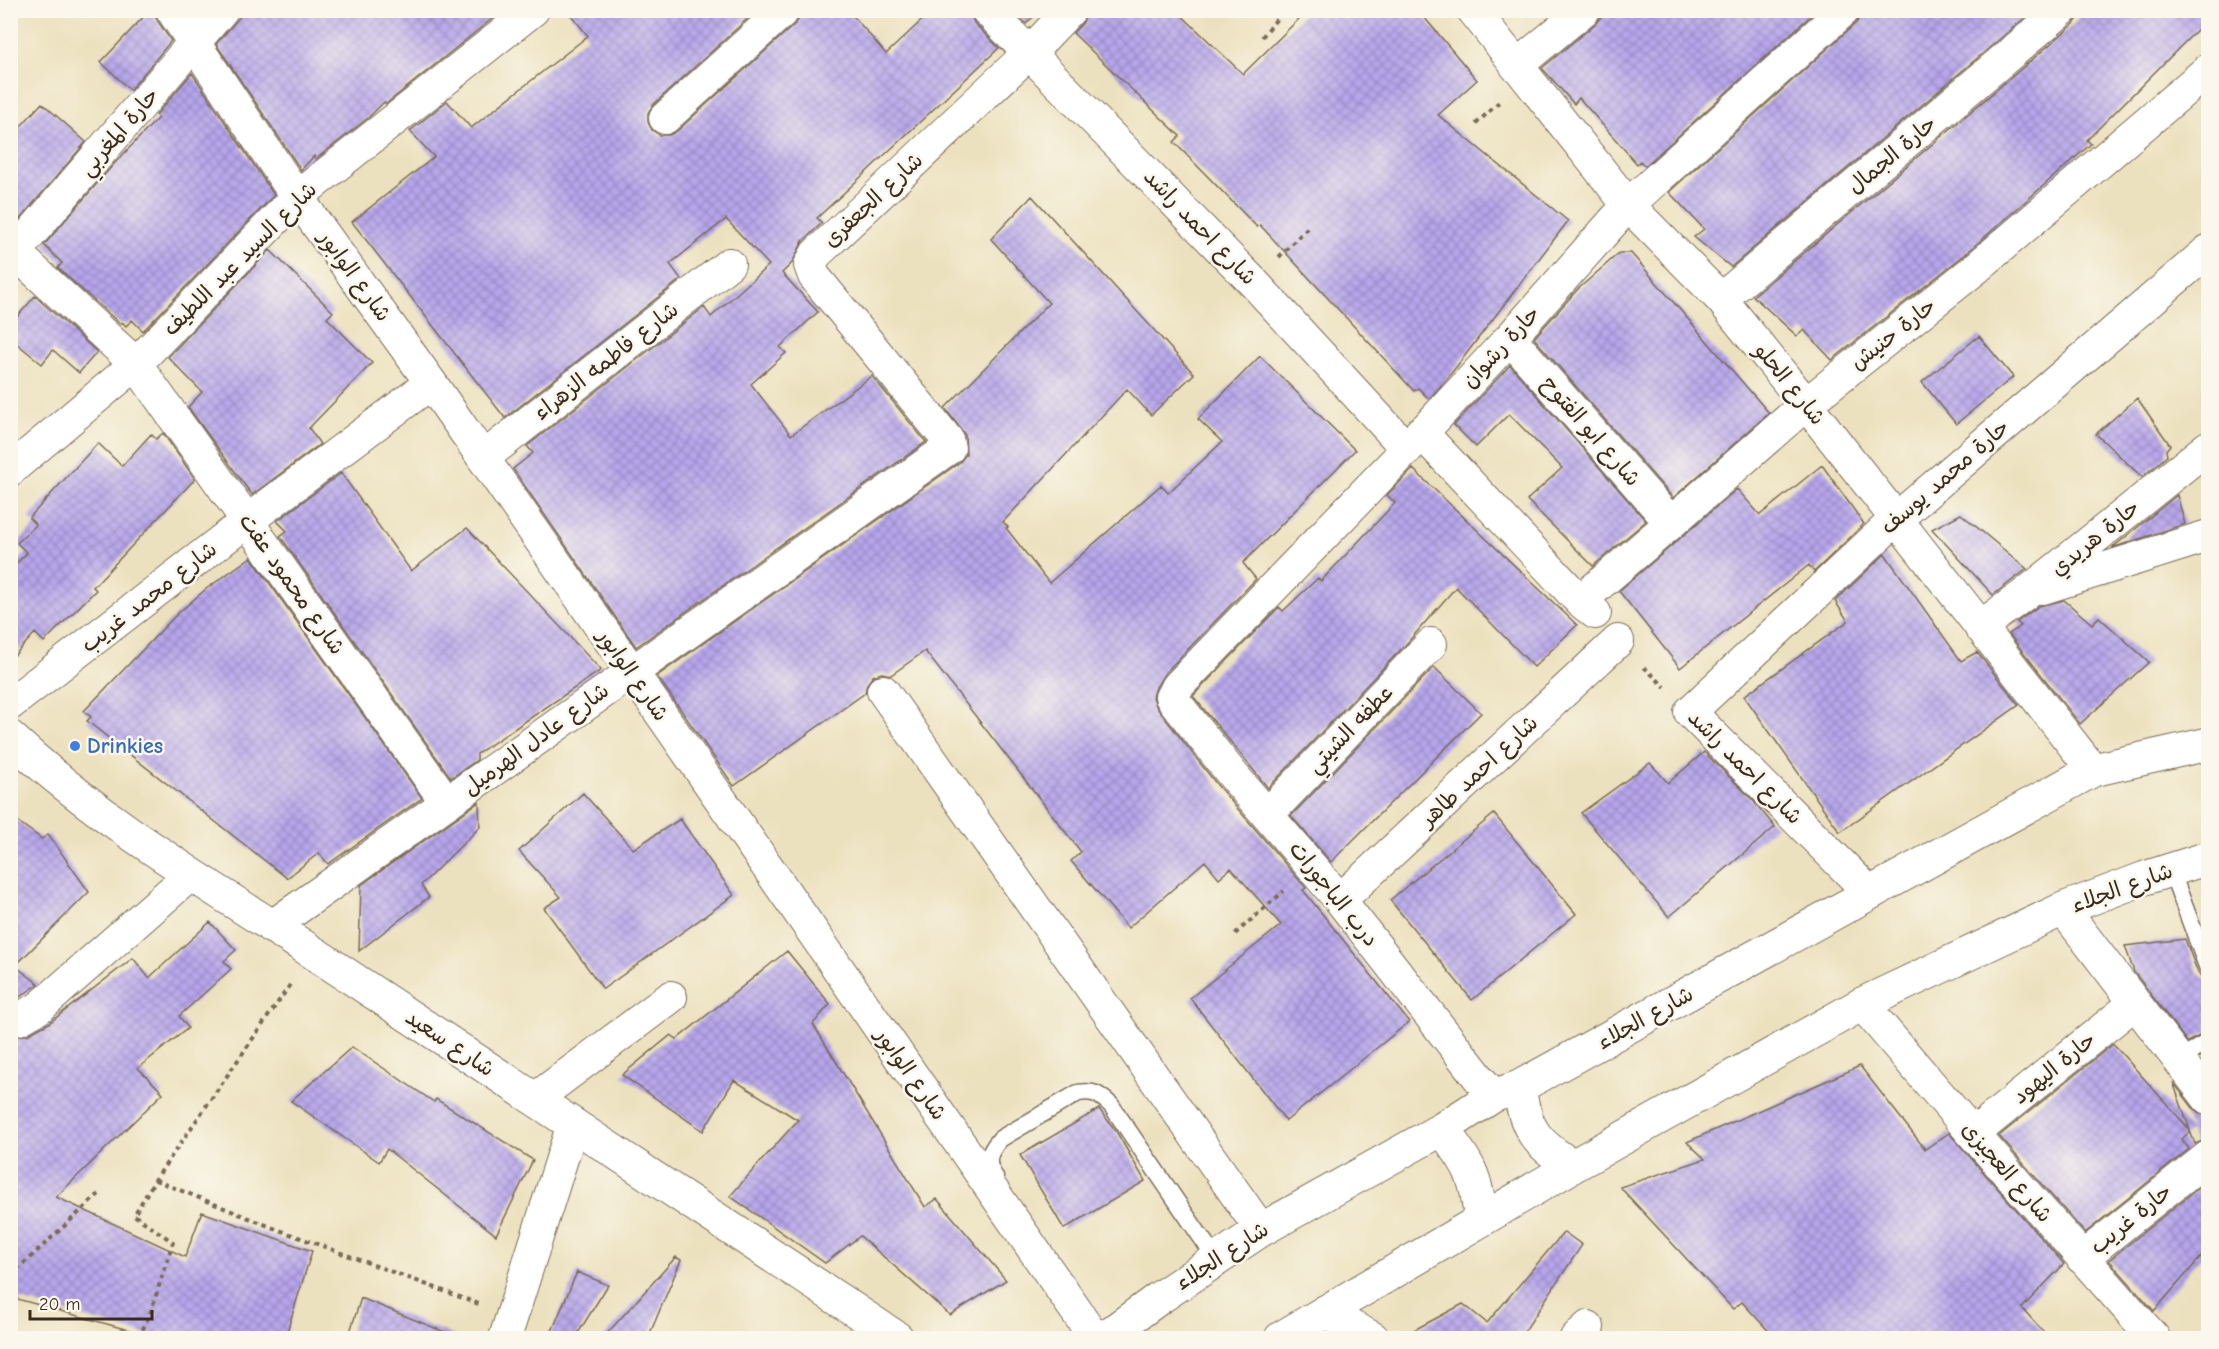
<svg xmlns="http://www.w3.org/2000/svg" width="2219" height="1349" font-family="'Comic Neue','Playpen Sans Arabic',sans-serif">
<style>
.building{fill:url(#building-cross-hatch)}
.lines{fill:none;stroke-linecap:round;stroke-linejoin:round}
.lane-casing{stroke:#796a56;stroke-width:19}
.street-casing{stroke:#796a56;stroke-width:34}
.secondary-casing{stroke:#796a56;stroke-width:35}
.path{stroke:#796a56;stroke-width:4;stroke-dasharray:4.5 4.5;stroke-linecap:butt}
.lane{stroke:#fff;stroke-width:16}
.street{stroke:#fff;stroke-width:32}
.secondary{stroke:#fff;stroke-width:33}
.shop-dot{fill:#3f7fe0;stroke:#fbf7ec;stroke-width:2}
.labels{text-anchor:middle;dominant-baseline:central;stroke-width:5;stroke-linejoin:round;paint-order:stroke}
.street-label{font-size:22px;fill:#3b2a1e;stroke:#fbf7ec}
.shop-label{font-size:22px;font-weight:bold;fill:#366cbe;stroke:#fbf7ec;text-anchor:start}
</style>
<defs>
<pattern id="building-cross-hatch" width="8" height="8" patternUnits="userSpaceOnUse" patternTransform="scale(1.5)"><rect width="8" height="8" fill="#b7a6ec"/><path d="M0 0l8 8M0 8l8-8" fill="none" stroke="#9687bf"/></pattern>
</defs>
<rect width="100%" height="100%" fill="#fbf7ec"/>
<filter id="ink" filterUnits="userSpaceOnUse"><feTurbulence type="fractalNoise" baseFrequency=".0167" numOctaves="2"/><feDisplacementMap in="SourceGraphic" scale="12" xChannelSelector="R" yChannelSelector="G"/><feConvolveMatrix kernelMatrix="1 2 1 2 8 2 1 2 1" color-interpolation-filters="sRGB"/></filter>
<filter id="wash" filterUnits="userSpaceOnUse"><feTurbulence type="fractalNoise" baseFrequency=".008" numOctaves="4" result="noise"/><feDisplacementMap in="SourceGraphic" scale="24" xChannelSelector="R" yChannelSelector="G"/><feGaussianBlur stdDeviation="1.35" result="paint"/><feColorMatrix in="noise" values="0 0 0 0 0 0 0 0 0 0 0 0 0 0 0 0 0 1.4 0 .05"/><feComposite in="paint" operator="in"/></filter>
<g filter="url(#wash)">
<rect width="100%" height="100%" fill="#ece1be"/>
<g id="blocks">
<path class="building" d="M 150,10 L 154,10 L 157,20 L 171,41 L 130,90 L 101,62 Z
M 246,10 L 503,10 L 386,104 L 384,102 L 368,118 L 316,159 L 314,156 L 301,170 L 216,44 Z
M 567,10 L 757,10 L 653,105 L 648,113 L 648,122 L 652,130 L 660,135 L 669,135 L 677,131 L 796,23 L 801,16 L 801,10 L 848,10 L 886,54 L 933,10 L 970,10 L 974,23 L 999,48 L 817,218 L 822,223 L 803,241 L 792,263 L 782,273 L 818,312 L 780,347 L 786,353 L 751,384 L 791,435 L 872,376 L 926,442 L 636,647 L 513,469 L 533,453 L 527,446 L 704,307 L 711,317 L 769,265 L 726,219 L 670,264 L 681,279 L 505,418 L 352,222 L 434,157 L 410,131 L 447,101 L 471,128 L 588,36 Z
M 1013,10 L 1040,10 L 1026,24 Z
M 1087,10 L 1176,10 L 1243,74 L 1308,10 L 1418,10 L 1477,80 L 1438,115 L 1568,221 L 1447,379 L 1429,399 L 1418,388 L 1414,391 L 1260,225 L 1257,227 L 1174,142 L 1180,136 L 1073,33 L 1083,22 Z
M 1601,10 L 1817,10 L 1645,166 L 1640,161 L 1637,164 L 1579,98 L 1574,104 L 1542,68 L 1595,24 L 1601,17 Z
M 1861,10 L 2034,10 L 1731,267 L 1694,237 L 1704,229 L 1669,192 L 1856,23 L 1861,16 Z
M 2079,10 L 2208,10 L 2208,19 L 2087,140 L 2091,144 L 1963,256 L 1832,360 L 1804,330 L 1797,336 L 1753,296 L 2074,24 L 2079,17 Z
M 192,73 L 274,195 L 143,331 L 132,320 L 126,326 L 122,322 L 120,324 L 58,268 L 62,263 L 44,245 L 113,165 L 158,118 L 156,115 Z
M 42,103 L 86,142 L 19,220 L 10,212 L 10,138 Z
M 1032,196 L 1194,374 L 1151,415 L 1127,389 L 1003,522 L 1008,527 L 1006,528 L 1049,583 L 1161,485 L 1168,493 L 1222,442 L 1198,419 L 1260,356 L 1355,450 L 1243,563 L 1256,579 L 1165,673 L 1156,687 L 1153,697 L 1157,708 L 1218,786 L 1306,888 L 1303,890 L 1409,1022 L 1286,1121 L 1190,998 L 1281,925 L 1231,868 L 1219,878 L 1205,861 L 1128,928 L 1071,861 L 1081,852 L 925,651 L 891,675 L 882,673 L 873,676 L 867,684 L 865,693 L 734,786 L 657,676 L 960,462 L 966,454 L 965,435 L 945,408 L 1049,303 L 991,239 Z
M 270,250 L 333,312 L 327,318 L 372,363 L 309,428 L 320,444 L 252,495 L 188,407 L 202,392 L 168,357 Z
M 1619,253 L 1631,253 L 1769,413 L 1673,498 L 1534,338 L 1577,290 Z
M 35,296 L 97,352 L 79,373 L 53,350 L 42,364 L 10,338 L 10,325 Z
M 1979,336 L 2013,377 L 1956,424 L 1922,382 Z
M 1510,365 L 1646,521 L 1593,566 L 1527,500 L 1562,468 L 1509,414 L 1476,447 L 1454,425 Z
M 2137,398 L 2170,445 L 2166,450 L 2167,456 L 2142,477 L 2096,434 Z
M 163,433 L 195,479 L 93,587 L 96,590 L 44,642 L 35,633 L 10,660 L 10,569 L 27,553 L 17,543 L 36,525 L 29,518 L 98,443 L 122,466 L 151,434 L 156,439 Z
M 1822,465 L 1864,524 L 1814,572 L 1809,565 L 1680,668 L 1619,591 L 1737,489 L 1760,515 Z
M 1413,469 L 1577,625 L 1534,667 L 1456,587 L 1408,642 L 1268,788 L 1193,696 L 1279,607 L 1283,611 L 1318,578 L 1321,581 L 1395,503 L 1387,495 Z
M 341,473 L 411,571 L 467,528 L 601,670 L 477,754 L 477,760 L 451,778 L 280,536 L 287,531 L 277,521 Z
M 2177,495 L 2185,524 L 2112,548 Z
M 1961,514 L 2027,569 L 1993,595 L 1932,529 Z
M 1885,554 L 1961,661 L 1977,652 L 2019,705 L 1840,832 L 1744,696 L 1848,621 L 1835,601 Z
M 251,557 L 422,798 L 328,864 L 319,853 L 287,878 L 87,721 L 91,717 L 84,711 L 177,614 L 206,589 Z
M 2064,600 L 2092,624 L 2099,617 L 2149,662 L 2080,724 L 2009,634 L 2021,626 L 2017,622 L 2039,606 Z
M 1434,667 L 1481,713 L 1331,862 L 1291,816 Z
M 1704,752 L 1751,798 L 1775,827 L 1669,917 L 1581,813 L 1650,763 L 1668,783 Z
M 583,793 L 633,849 L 680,819 L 734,895 L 603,989 L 544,908 L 561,897 L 519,851 Z
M 479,802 L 480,827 L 421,885 L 429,897 L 359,951 L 361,885 Z
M 1494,814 L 1576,914 L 1472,1000 L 1390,900 Z
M 10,816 L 42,839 L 48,834 L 89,892 L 15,966 L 39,984 L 15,1000 L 10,1000 Z
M 210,922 L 236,950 L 224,961 L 231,969 L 179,1016 L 188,1028 L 138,1068 L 163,1093 L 56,1197 L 185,1257 L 202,1212 L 312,1251 L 285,1338 L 157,1338 L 10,1297 L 10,1036 L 27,1035 L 49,1023 L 133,958 L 149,978 Z
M 2185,939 L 2198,973 L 2202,977 L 2208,979 L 2208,1032 L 2187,1042 L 2134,972 L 2125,946 Z
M 787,951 L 830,1004 L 813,1024 L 925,1207 L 937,1199 L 1006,1280 L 950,1315 L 860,1236 L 825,1263 L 730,1196 L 798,1120 L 734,1080 L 703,1131 L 622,1075 L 671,1035 L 677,1039 Z
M 2113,1044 L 2190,1130 L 2173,1082 L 2194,1109 L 2201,1114 L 2208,1116 L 2208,1139 L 2195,1144 L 2190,1131 L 2182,1139 L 2189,1149 L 2085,1233 L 1999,1136 Z
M 352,1047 L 434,1102 L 436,1099 L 533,1160 L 496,1235 L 387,1149 L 379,1162 L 291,1101 Z
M 1860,1066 L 1925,1149 L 1949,1133 L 2064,1264 L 2022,1308 L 2049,1338 L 1775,1338 L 1742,1302 L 1733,1309 L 1620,1187 L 1705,1159 L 1687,1142 Z
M 1099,1109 L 1116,1131 L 1145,1181 L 1064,1229 L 1020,1155 Z
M 2208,1180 L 2208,1249 L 2154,1311 L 2109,1260 Z
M 1564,1232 L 1582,1245 L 1520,1338 L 1399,1338 L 1463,1304 L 1487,1323 Z
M 676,1257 L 681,1260 L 648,1338 L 603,1338 Z
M 577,1272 L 608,1285 L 575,1338 L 549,1338 Z
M 361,1298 L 457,1337 L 457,1338 L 348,1338 Z"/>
</g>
</g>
<g filter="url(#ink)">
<use href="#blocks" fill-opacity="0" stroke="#796a56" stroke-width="1.5"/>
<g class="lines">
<g class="lane-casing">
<path id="lane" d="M 2171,870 L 2208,969
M 2178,1059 L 2208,1042
M 995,1177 C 984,1162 989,1152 1000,1139 L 1078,1093 C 1095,1090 1099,1095 1111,1105 L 1216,1259"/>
</g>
<g class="street-casing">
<path id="street" d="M 172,10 L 297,197 L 431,383 L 1095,1338
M 987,10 L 1254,283 L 1407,449
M 1473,10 L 1628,205 L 1721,299 L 1806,404 L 2093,770
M 1516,66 L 1584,10
M 665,118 L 784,10
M 10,248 L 136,364 L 447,803
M 15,252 L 222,10
M 1721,299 L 2062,10
M 1510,338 L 1671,523
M 1421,432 L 1580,601 L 1595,613
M 483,458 L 729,264
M 10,470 L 136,364 L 297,197 L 533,10
M 2043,588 L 2208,536
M 1580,601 L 1671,523 L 1806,404 L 1974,270 L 2208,70
M 1980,627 L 2025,594 L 2208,447
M 883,691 L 1261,1230
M 10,704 L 247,521 L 431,383
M 1268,814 L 1431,644
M 1870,893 L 1690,712 L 1895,520 L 2208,251
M 1340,900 L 1618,641
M 2063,909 L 2208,1098
M 271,927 L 949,448 L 947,439 L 814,276 L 810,265 L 816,254 L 1029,53 L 1070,10
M 1862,1004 L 1973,1134 L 2154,1338
M 10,1018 L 19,1019 L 40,1007 L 190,875
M 1493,1096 L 1340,900 L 1232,774 L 1171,697 L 1178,686 L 1407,449 L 1510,338 L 1628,205 L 1844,10
M 535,1099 L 671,997
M 1973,1134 L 2135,1003
M 2082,1258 L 2208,1157
M 1324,1312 L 1373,1338
M 505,1338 L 573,1124
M 1576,1338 L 1588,1327"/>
</g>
<g class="secondary-casing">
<path id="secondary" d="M 10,737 C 107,828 225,894 335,967 C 522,1091 710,1215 897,1338
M 1519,1087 C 1525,1129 1536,1144 1573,1166
M 1442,1129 C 1468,1162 1478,1177 1480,1220
M 1104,1338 L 1159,1298 L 1261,1230 L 1442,1129 L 1493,1096 L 1519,1087 L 2093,770 L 2208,744
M 1281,1338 L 1573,1166 L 1862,1004 L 2063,909 L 2145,878 L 2208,858"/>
</g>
<path class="path" d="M 1262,37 L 1284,10
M 1476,124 L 1500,101
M 1279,257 L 1307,228
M 1644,667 L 1665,687
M 1235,934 L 1284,891
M 155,1180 L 271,1227 L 479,1304
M 10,1276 L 99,1194
M 139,1338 L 151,1311 L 173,1242 L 134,1215 L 155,1180 L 292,982"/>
<use href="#lane" class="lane"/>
<use href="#street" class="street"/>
<use href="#secondary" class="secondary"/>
</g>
</g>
<circle class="shop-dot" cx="75" cy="746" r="6"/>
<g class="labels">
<g class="street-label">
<text transform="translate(119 132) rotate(-49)">حارة المغربي</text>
<text transform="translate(1892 155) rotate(-40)">حارة الجمال</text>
<text transform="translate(873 200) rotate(-43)">شارع الجعفرى</text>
<text transform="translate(1200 227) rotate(46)">شارع احمد راشد</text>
<text transform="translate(240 259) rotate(-45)">شارع السيد عبد اللطيف</text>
<text transform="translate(355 276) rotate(54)">شارع الوابور</text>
<text transform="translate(1893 334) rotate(-38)">حارة حنيش</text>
<text transform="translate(1501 347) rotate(-47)">حارة رشوان</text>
<text transform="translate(606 361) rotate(-38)">شارع فاطمه الزهراء</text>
<text transform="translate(1790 384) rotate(51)">شارع الحلو</text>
<text transform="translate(1591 431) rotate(49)">شارع ابو الفتوح</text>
<text transform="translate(1945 477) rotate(-41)">حارة محمد يوسف</text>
<text transform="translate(2095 538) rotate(-39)">حارة هريدي</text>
<text transform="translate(292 584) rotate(55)">شارع محمود عفت</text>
<text transform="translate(149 597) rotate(-38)">شارع محمد غريب</text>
<text transform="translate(633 675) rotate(55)">شارع الوابور</text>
<text transform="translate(1350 729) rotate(-46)">عطفه الشيتي</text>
<text transform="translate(536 739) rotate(-36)">شارع عادل الهرميل</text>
<text transform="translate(1745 767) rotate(45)">شارع احمد راشد</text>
<text transform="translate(1479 771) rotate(-43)">شارع احمد طاهر</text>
<text transform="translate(2122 888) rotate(-20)">شارع الجلاء</text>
<text transform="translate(1334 894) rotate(51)">درب الباجورات</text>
<text transform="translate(1645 1018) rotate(-29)">شارع الجلاء</text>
<text transform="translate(450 1043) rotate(34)">شارع سعيد</text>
<text transform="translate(2054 1068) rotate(-39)">حارة اليهود</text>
<text transform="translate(911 1074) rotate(55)">شارع الوابور</text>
<text transform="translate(2007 1172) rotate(49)">شارع العجيزى</text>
<text transform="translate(2131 1219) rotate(-39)">حارة غريب</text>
<text transform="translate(1222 1256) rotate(-33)">شارع الجلاء</text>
</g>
<g class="shop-label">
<text x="87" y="746">Drinkies</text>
</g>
</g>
<rect width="2219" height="1349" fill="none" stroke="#fbf7ec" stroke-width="36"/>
<path d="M30 1310v9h122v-9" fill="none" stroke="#3b2a1e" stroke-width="3"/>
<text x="39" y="1310" font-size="18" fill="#3b2a1e" stroke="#fbf7ec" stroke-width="4.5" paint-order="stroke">20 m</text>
</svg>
